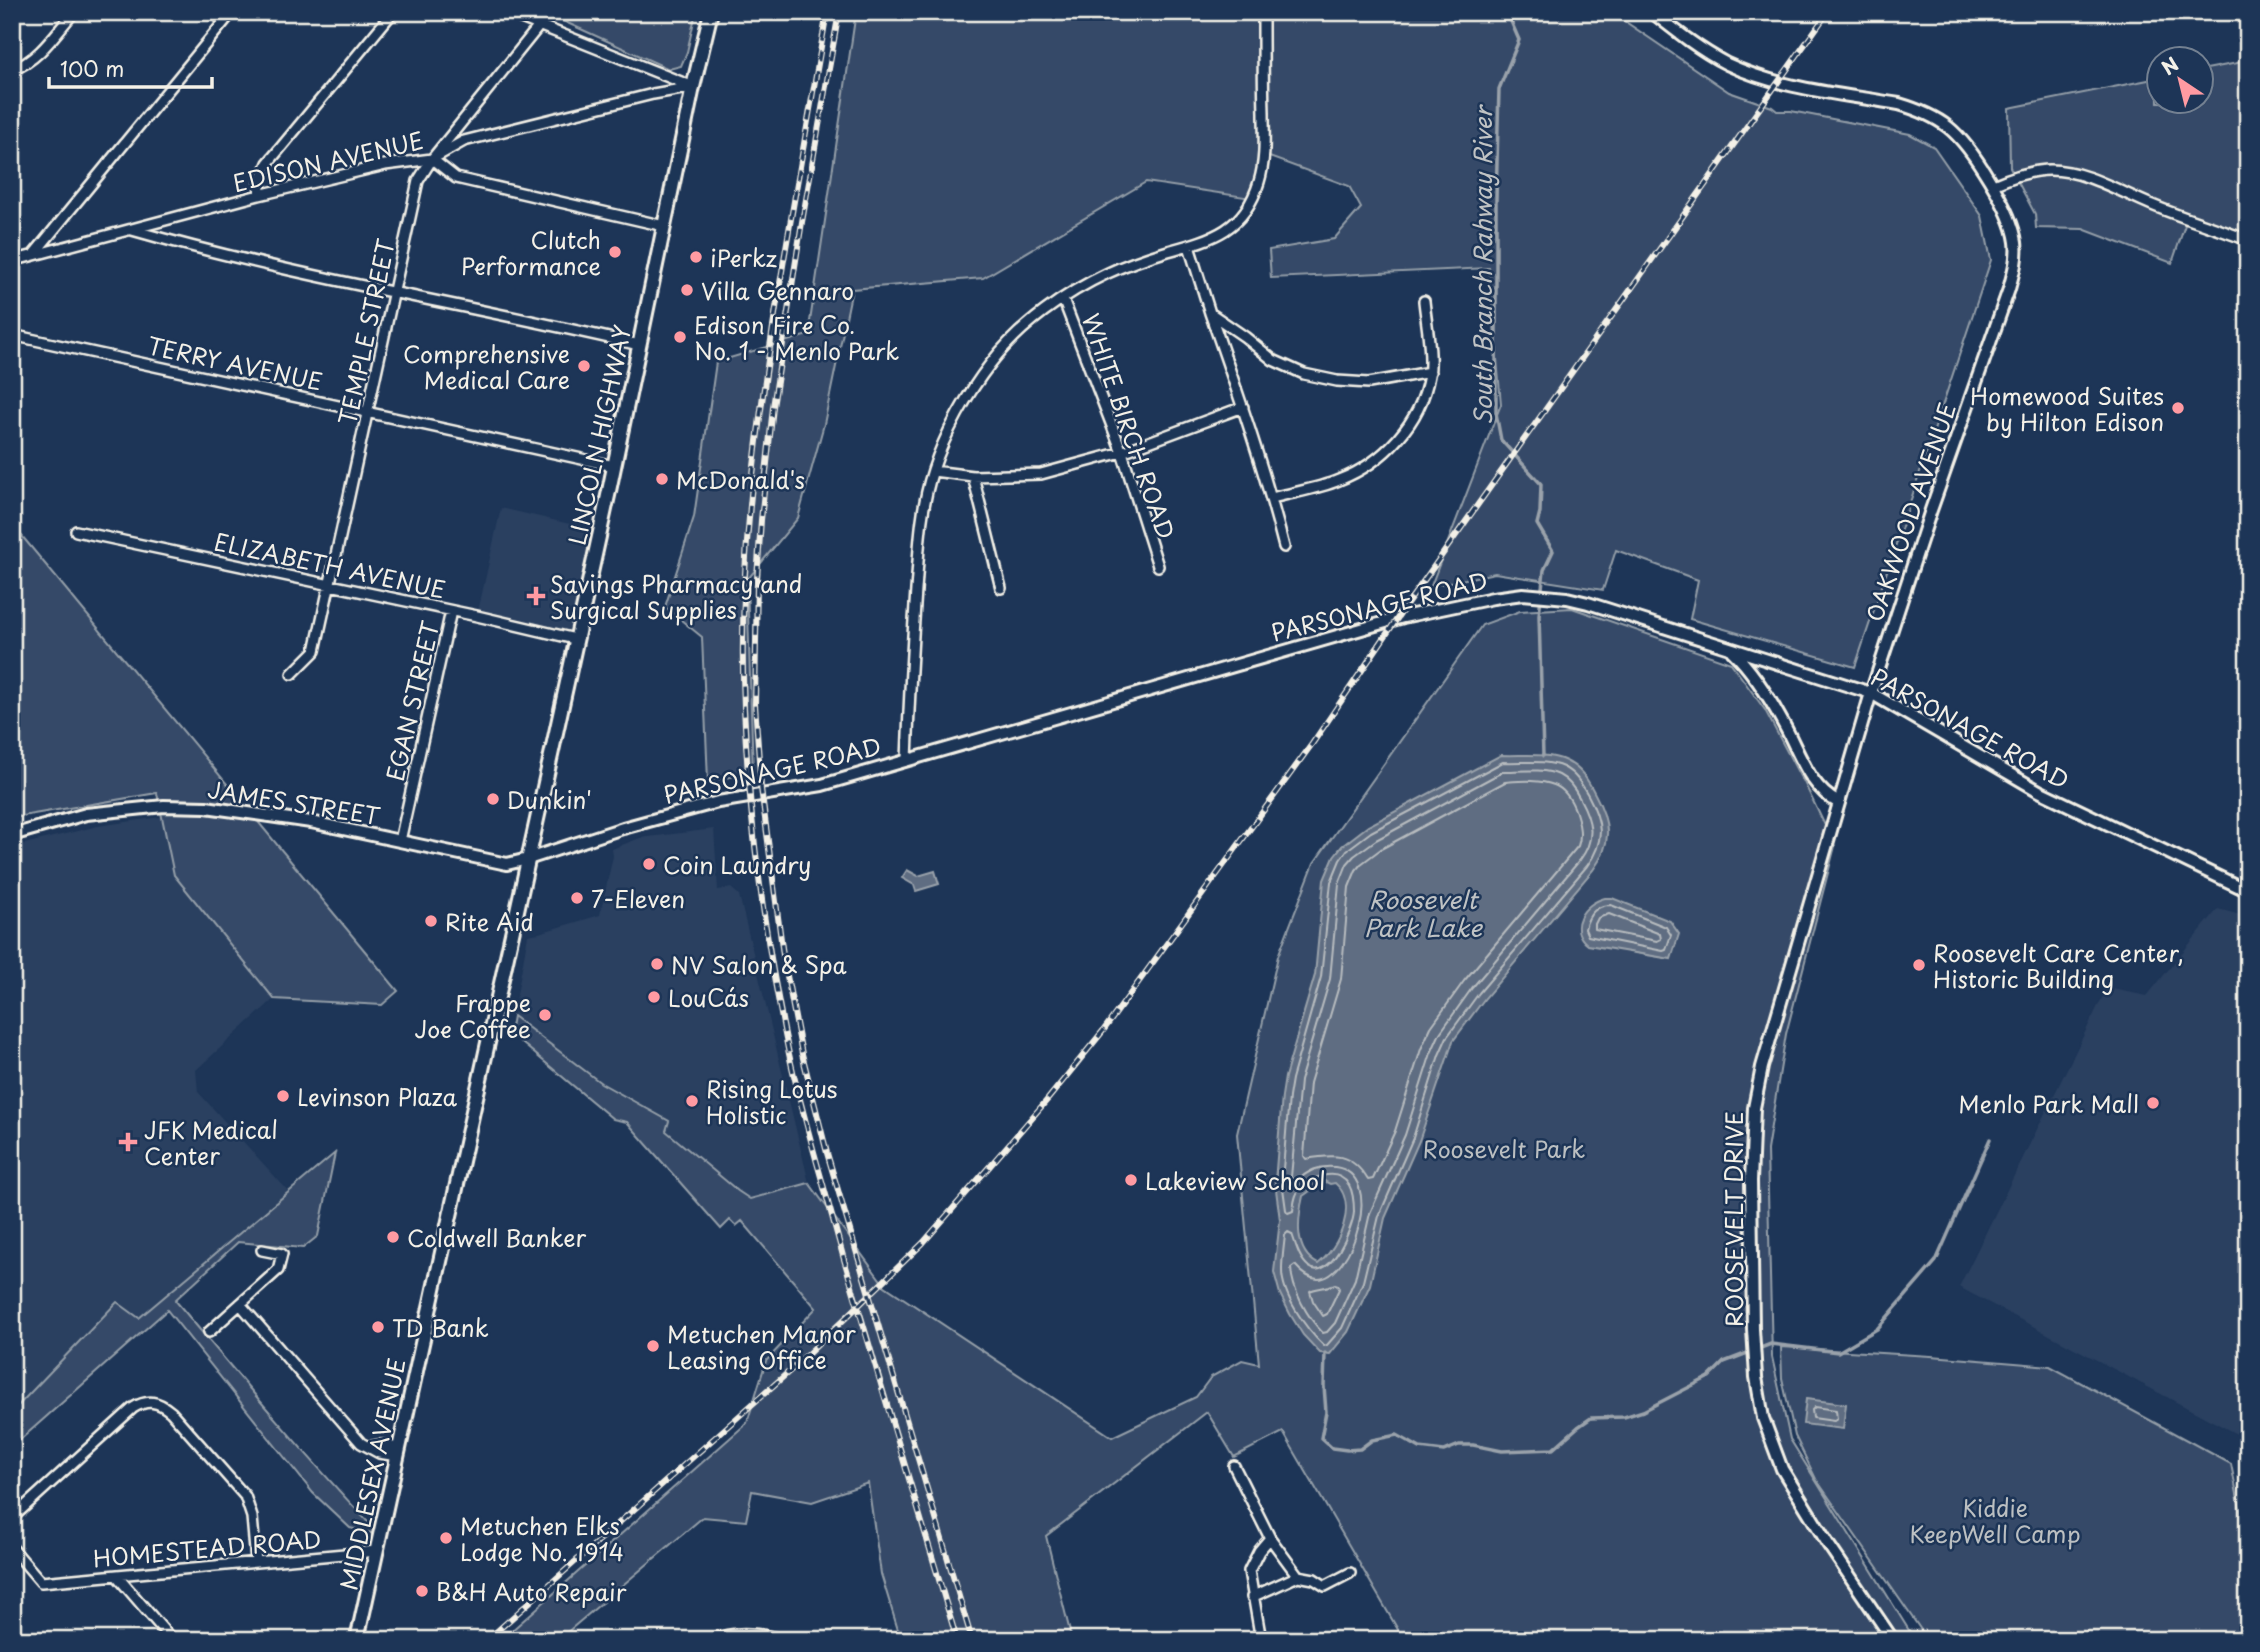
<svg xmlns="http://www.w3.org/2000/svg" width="2260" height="1652" font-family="'Playpen Sans',sans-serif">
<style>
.built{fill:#2a4060}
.green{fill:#354a67;stroke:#949ea8;stroke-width:2}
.water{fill:#5e6d82;stroke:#9aa2ab;stroke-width:2;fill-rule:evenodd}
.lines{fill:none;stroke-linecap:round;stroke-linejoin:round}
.shore{stroke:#b8bcbf;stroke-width:2}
.stream{stroke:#9aa2ab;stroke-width:3.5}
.minor-casing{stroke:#f4f1e8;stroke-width:14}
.tertiary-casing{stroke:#f4f1e8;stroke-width:16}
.secondary-casing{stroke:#f4f1e8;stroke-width:18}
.minor{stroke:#1d3557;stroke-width:9}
.tertiary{stroke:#1d3557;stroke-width:10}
.secondary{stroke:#1d3557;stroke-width:12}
.rail-casing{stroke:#f4f1e8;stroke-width:6}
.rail{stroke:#1d3557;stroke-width:3.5;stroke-dasharray:10;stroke-linecap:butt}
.poi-dot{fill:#ff9aa2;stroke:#1d3557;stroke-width:2.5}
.labels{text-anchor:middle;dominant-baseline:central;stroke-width:5;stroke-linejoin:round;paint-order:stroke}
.street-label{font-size:23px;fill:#f4f1e8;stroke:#1d3557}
.poi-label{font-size:23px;fill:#f4f1e8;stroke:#1d3557;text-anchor:start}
.park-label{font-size:23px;fill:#bbbfc1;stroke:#1d3557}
.water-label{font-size:24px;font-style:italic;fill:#c0c3c4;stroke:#1d3557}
</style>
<rect width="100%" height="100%" fill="#1d3557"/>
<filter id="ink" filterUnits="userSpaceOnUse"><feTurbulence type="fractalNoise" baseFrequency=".0143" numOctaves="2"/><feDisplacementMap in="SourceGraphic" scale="14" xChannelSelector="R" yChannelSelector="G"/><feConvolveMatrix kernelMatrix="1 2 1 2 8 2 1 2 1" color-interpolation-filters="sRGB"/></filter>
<g filter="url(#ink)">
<path class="built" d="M 501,508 L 600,531 L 575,639 L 477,616 Z
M 168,816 L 174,875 L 274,999 L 196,1070 L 198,1092 L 289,1192 L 139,1318 L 117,1302 L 12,1412 L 12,847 L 98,826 Z
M 714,829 L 718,890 L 731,888 L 739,895 L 809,1183 L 750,1199 L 738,1191 L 666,1131 L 655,1112 L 601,1083 L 513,1016 L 528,935 L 539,933 L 600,915 L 613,856 L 612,849 L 640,838 Z
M 2218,909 L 2248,917 L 2248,1440 L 1959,1287 L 2107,988 L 2147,996 Z"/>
<path class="green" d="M 543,12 L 696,12 L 687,52 L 681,66 L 669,69 Z
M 856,12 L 1611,12 L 1729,92 L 1772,107 L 1777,111 L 1791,111 L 1910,134 L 1934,147 L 1982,216 L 1991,260 L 1855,667 L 1690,619 L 1698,580 L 1616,550 L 1603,590 L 1495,573 L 1431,586 L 1501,404 L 1489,268 L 1271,278 L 1269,250 L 1334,239 L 1361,208 L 1349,186 L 1264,155 L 1251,198 L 1146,182 L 983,278 L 852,289 L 824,424 L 798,518 L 747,580 L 753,773 L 708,781 L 702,637 L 665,607 L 694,517 L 716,362 L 808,335 Z
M 2248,61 L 2248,240 L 2187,219 L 2172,263 L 2083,229 L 2036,228 L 2035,214 L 2010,167 L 2009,108 L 2158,78 L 2158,102 L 2200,102 L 2201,70 Z
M 12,524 L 398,991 L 382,1005 L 274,999 L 174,875 L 157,793 L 22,816 L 12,819 Z
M 1572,608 L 1731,663 L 1765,710 L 1801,778 L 1819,794 L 1803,780 L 1835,846 L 1786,1034 L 1767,1150 L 1772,1357 L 1790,1439 L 1915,1640 L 1404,1640 L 1283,1432 L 1234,1457 L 1207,1412 L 1046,1536 L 1072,1640 L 901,1640 L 881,1574 L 868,1483 L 812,1502 L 752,1491 L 746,1521 L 703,1517 L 558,1640 L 501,1640 L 747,1423 L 766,1361 L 816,1308 L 742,1221 L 736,1226 L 730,1220 L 721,1229 L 627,1122 L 613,1119 L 510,1033 L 513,1016 L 601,1083 L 669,1121 L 666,1131 L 738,1191 L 750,1199 L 809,1183 L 885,1286 L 1112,1437 L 1196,1397 L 1211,1377 L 1242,1360 L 1259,1364 L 1237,1134 L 1278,956 L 1314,863 L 1482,625 L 1520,611 Z
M 335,1153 L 318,1236 L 303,1248 L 238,1242 L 175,1300 C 242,1380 308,1459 380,1535 L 350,1528 L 313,1493 L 167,1310 L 12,1447 L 12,1412 L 117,1302 L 139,1318 Z
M 1781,1347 L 1931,1356 L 2050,1366 L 2231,1464 L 2248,1549 L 2248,1640 L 1928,1640 L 1816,1479 L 1795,1436 L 1782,1378 Z"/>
<path class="water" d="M 1501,755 C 1522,756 1548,752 1566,761 C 1581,768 1588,780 1595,794 C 1610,822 1613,843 1593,870 L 1485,998 L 1453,1041 L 1419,1141 L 1385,1218 L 1370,1285 L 1348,1332 L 1330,1354 L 1320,1353 L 1303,1335 L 1290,1314 L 1280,1294 L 1274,1272 L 1280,1220 L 1275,1182 L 1282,1096 L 1285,1077 L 1315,975 L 1324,880 L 1334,856 L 1342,846 L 1368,826 ZM 1324,1181 L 1330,1184 L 1335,1183 C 1359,1203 1339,1248 1318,1264 C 1293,1251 1298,1218 1303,1196 Z
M 907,870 L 918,876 L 935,871 L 939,884 L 916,891 L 914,885 L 902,878 Z
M 1605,898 L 1612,898 L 1670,921 L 1679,934 L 1671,959 L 1588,945 C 1566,928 1584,903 1605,898 Z
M 1806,1399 L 1846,1404 L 1843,1429 L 1803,1424 Z"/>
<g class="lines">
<path class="shore" d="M 1503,762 C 1522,763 1546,759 1563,767 C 1575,773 1581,783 1588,795 C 1602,821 1606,840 1587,866 L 1479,993 L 1447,1037 L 1439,1055 L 1413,1138 L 1379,1216 L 1363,1282 L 1342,1328 L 1327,1345 L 1324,1346 C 1306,1329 1281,1294 1282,1269 C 1282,1258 1284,1246 1285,1235 L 1288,1232 L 1292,1234 C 1296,1245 1299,1259 1309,1267 C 1330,1282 1353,1228 1354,1212 C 1354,1204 1353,1192 1349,1185 C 1337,1166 1310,1177 1299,1190 C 1294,1196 1294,1204 1293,1211 L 1288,1213 L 1286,1210 L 1282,1181 L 1289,1097 L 1292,1079 L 1321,977 L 1331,882 L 1340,860 L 1347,850 L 1371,832 Z
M 1504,771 C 1520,771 1543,768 1559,775 C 1569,780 1575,789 1580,799 C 1592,821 1596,839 1580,860 L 1472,988 L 1440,1033 L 1431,1053 L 1405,1135 L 1370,1213 L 1355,1279 L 1335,1323 L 1327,1332 L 1323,1333 C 1307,1317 1292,1290 1291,1268 L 1295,1265 C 1301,1272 1309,1279 1318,1279 C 1352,1279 1387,1174 1335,1167 C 1318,1165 1309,1171 1296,1181 L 1293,1180 L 1291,1177 L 1300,1081 L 1330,979 L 1339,884 L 1347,864 L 1354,856 L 1376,840 Z
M 1505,782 C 1519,781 1540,779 1554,785 C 1573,792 1585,829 1578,846 L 1464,981 L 1431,1027 L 1421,1049 L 1395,1131 L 1373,1179 L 1368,1180 C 1351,1152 1333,1154 1306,1159 L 1304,1156 L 1310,1083 L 1341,979 L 1349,887 L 1356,870 L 1361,864 L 1381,849 Z
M 1611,905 L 1666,927 L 1671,935 L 1666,950 L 1663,951 L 1588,936 L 1585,929 C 1588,915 1595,905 1611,905 Z
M 1609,914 L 1660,934 L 1661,939 L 1657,941 L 1595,929 L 1595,924 L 1598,918 Z
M 1335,1284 L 1338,1285 L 1339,1289 L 1327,1314 L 1323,1316 L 1313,1301 L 1310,1291 C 1315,1288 1327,1288 1335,1284 Z
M 1815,1407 L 1836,1410 L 1837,1419 L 1834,1421 L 1813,1418 L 1812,1410 Z"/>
<path class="stream" d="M 1507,12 L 1519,40 L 1499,89 L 1496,199 L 1496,413 L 1501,440 L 1541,484 L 1540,512 L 1537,524 L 1553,551 L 1544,570 L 1539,615 L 1543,756
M 1325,1353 L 1324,1386 L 1326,1412 L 1321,1438 L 1332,1448 L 1347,1450 L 1360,1449 L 1372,1440 L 1397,1435 L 1420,1448 L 1444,1451 L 1459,1445 L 1473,1445 L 1502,1451 L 1553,1449 L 1578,1427 L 1591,1418 L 1624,1417 L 1643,1411 L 1709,1377 L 1724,1362 L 1771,1344 L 1838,1352 L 1877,1329 L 1936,1261 L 1990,1139"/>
<g class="minor-casing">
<path id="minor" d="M 506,12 L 691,86
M 12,70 C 39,60 56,33 74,12
M 432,159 L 456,178 L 664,226
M 1993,185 C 2011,177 2030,170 2050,170 C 2085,170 2120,192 2152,205 C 2183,218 2216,228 2248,240
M 259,195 L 261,179 L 268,163 L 393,12
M 132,230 C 299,278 470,305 639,345
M 1189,246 L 1210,313 L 1245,337 L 1273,360 L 1304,374 L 1337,381 L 1369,383 L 1430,372
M 34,254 L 232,12
M 12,261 L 259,195 L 385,165 L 432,159 L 464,141 L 653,94 L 693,87
M 1063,299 L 1122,452 L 1158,566
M 1210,313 C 1237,390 1264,468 1284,547
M 12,335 L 614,466
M 933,471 L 973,476 L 1041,474 L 1122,452 L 1243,407
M 973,476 L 1001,588
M 1272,498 C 1294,492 1318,489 1339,480 C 1383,463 1421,423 1429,375 C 1433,356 1426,321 1424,301
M 76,531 L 477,616 L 575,639
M 292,674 L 315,651 L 418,181 L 432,159 L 539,26
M 907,760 C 909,703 912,647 916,590 C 919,550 920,509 933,470 C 945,433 967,394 991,363 C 1020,325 1065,293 1108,273 C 1127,264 1148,257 1168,251 C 1212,239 1244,231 1259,182 C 1266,159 1264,136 1264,113 C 1263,79 1263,46 1263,12
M 400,841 L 451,611
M 240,1304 L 361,1443 L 379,1453 L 397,1456
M 209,1332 L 278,1270 L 282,1254 L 262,1250
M 369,1447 L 380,1445 L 399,1448
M 1234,1466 L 1270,1538 L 1259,1551 L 1249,1571 L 1261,1640
M 12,1518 L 133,1408 C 148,1399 158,1401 171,1412 L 245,1496 L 252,1517 L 256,1562
M 1270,1538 L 1298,1576
M 12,1548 L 41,1582 L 377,1551
M 117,1576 L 172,1640
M 1252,1597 L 1298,1576 L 1314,1579 L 1325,1586 L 1350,1573
M 712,1640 C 735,1630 760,1633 783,1640"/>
</g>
<g class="tertiary-casing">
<path id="tertiary" d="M 1652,12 C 1676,31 1700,50 1727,64 C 1780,89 1842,94 1899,104 C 1916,109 1934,116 1948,127 C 1972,146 2012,211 2016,242 C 2018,258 2013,274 2009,289 L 1931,510 L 1871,693 L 1762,1067 L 1754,1108 L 1751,1181 L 1753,1329 L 1756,1377 L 1763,1418 L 1782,1469 L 1828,1544 L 1893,1640
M 1732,651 C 1753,671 1769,697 1783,723 C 1799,751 1808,787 1839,803
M 12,835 L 86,814 L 164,806 L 206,807 L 311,822 L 507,864 L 528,859 L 623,828 L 718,802 L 822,785 L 1403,617 L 1493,598 L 1523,594 L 1567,598 L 1588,603 L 1871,693 L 2039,791 L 2248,891"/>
</g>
<g class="secondary-casing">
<path id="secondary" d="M 357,1640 L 609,491 L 693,87 L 711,12"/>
</g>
<use href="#minor" class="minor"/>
<use href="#tertiary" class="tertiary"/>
<use href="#secondary" class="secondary"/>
<g class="rail-casing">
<path id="rail" d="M 827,12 C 810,111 792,209 776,308 C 755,440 738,573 744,707 C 749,823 765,940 789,1054 C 804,1122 825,1189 843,1256 C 880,1384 919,1512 957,1640
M 839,12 L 802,222 L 773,407 L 761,520 L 757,579 L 755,704 L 761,788 L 783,955 L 802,1054 L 827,1153 L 972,1640
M 487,1640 L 792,1369 L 854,1310 L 923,1243 L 1048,1099 L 1103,1031 L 1312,744 L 1405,607 L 1828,12"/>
</g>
<use href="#rail" class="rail"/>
</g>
</g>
<g class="poi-dot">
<circle cx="615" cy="252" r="7"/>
<circle cx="696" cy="257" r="7"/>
<circle cx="687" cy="290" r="7"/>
<circle cx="680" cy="337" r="7"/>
<circle cx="584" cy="366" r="7"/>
<circle cx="2178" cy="408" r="7"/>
<circle cx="662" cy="479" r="7"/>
<path d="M532.5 585.5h7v7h7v7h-7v7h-7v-7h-7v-7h7z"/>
<circle cx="493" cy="799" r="7"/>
<circle cx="649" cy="864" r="7"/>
<circle cx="577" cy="898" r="7"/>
<circle cx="431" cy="921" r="7"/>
<circle cx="657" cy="964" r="7"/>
<circle cx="1919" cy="965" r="7"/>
<circle cx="654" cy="997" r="7"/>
<circle cx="545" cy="1015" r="7"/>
<circle cx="283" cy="1096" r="7"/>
<circle cx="692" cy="1101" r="7"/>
<circle cx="2153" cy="1103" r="7"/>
<path d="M124.5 1131.5h7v7h7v7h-7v7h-7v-7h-7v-7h7z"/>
<circle cx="1131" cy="1180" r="7"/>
<circle cx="393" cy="1237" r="7"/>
<circle cx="378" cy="1327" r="7"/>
<circle cx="653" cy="1346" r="7"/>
<circle cx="446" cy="1538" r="7"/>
<circle cx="422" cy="1591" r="7"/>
</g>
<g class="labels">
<g class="street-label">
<text transform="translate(328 161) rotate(-13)">EDISON AVENUE</text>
<text transform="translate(366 332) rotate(-78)">TEMPLE STREET</text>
<text transform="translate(235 363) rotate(12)">TERRY AVENUE</text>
<text transform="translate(1129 426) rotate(71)">WHITE BIRCH ROAD</text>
<text transform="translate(599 435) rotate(-78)">LINCOLN HIGHWAY</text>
<text transform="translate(1910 512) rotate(-71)">OAKWOOD AVENUE</text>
<text transform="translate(330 565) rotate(12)">ELIZABETH AVENUE</text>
<text transform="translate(1379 606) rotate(-14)">PARSONAGE ROAD</text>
<text transform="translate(412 701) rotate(-77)">EGAN STREET</text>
<text transform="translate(1970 728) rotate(29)">PARSONAGE ROAD</text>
<text transform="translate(772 770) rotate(-13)">PARSONAGE ROAD</text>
<text transform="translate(294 802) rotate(9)">JAMES STREET</text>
<text transform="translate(1733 1219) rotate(-90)">ROOSEVELT DRIVE</text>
<text transform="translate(372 1474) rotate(-78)">MIDDLESEX AVENUE</text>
<text transform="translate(207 1548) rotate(-5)">HOMESTEAD ROAD</text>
</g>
<g class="poi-label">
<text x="601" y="239" text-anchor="end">Clutch<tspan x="601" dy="26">Performance</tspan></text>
<text x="710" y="257">iPerkz</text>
<text x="701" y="290">Villa Gennaro</text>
<text x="694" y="324">Edison Fire Co.<tspan x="694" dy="26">No. 1 - Menlo Park</tspan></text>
<text x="570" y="353" text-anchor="end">Comprehensive<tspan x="570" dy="26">Medical Care</tspan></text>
<text x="2164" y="395" text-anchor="end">Homewood Suites<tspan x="2164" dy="26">by Hilton Edison</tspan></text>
<text x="676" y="479">McDonald's</text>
<text x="550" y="583">Savings Pharmacy and<tspan x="550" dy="26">Surgical Supplies</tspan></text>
<text x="507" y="799">Dunkin'</text>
<text x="663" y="864">Coin Laundry</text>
<text x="591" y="898">7-Eleven</text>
<text x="445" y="921">Rite Aid</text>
<text x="1933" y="952">Roosevelt Care Center,<tspan x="1933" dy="26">Historic Building</tspan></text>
<text x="671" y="964">NV Salon &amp; Spa</text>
<text x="668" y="997">LouCás</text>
<text x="531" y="1002" text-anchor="end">Frappe<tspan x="531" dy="26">Joe Coffee</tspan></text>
<text x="706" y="1088">Rising Lotus<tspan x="706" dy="26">Holistic</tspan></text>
<text x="297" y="1096">Levinson Plaza</text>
<text x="2139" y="1103" text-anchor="end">Menlo Park Mall</text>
<text x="144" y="1129">JFK Medical<tspan x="144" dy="26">Center</tspan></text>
<text x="1145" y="1180">Lakeview School</text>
<text x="407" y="1237">Coldwell Banker</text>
<text x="392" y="1327">TD Bank</text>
<text x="667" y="1333">Metuchen Manor<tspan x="667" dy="26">Leasing Office</tspan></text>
<text x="460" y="1525">Metuchen Elks<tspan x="460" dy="26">Lodge No. 1914</tspan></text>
<text x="436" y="1591">B&amp;H Auto Repair</text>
</g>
<g class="park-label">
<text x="1504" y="1148">Roosevelt Park</text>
<text x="1995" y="1507">Kiddie<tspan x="1995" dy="26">KeepWell Camp</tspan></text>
</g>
<g class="water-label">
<text transform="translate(1482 266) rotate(-90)">South Branch Rahway River</text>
<text x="1423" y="899">Roosevelt<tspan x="1423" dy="28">Park Lake</tspan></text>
</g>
</g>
<rect width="2260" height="1652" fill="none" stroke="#1d3557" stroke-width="42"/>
<rect x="21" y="21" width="2218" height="1610" fill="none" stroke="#f4f1e8" stroke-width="2.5" filter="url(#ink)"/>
<g transform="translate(2180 80) rotate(325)"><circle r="33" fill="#1d3557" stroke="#738091" stroke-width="2"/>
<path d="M0-5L12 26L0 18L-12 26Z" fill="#ff9aa2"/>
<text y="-10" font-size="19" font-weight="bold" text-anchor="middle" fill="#f4f1e8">N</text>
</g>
<path d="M49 77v10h163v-10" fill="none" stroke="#f4f1e8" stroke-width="3.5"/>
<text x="60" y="77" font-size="21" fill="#f4f1e8" stroke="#1d3557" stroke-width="5" paint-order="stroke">100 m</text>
</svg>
